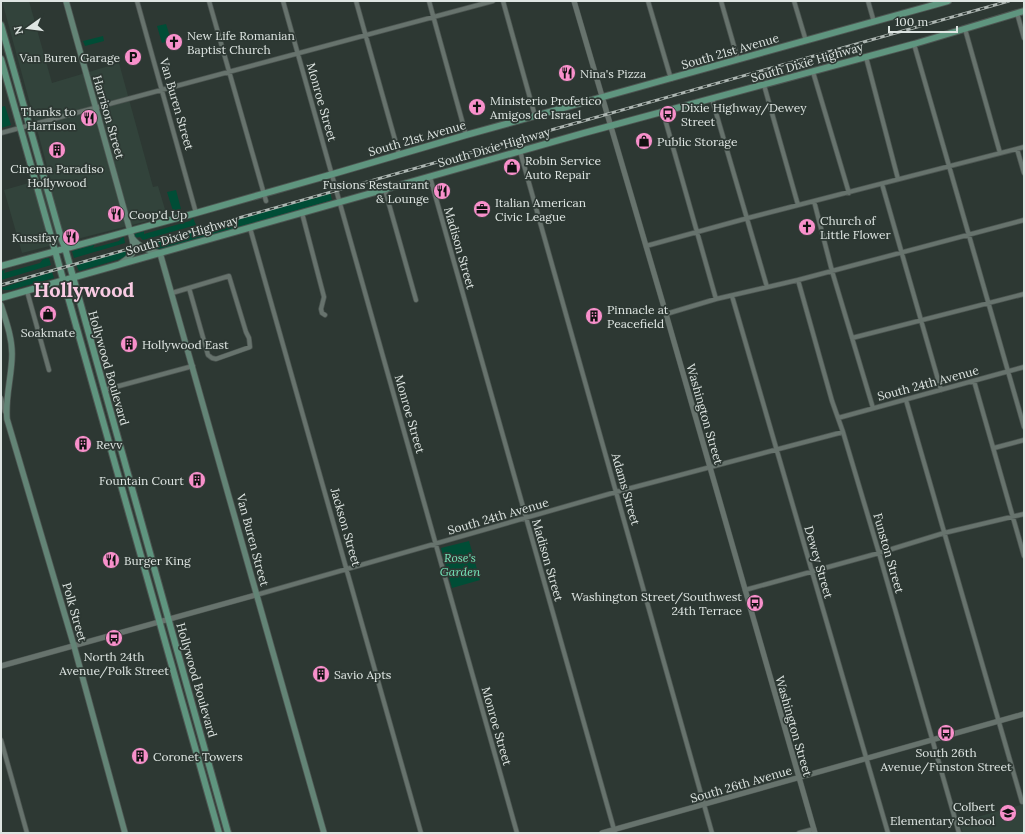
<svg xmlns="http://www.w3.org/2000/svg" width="1025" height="834" font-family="Lora,serif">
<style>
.built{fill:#32433b}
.green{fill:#004d36}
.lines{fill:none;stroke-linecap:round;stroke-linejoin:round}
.minor-casing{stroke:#4d5652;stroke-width:5.5}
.tertiary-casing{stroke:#4d5652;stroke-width:6}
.secondary-casing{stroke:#4d5652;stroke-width:7}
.primary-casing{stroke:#4d5652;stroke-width:8}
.minor{stroke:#67736d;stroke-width:4}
.tertiary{stroke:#67736d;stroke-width:5}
.secondary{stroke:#638476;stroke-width:5.5}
.primary{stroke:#5f957f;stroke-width:6}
.rail-casing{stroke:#adb6b2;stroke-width:3}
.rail{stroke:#2d3833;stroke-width:1.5;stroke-dasharray:4.5;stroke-linecap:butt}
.labels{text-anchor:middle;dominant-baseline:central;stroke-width:3.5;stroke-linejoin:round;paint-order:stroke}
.poi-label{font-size:12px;fill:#dee5e2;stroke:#2d3833;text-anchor:start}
.street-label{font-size:12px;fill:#dee5e2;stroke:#2d3833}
.park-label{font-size:12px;font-style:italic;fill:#76e7bb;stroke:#2d3833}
.town-label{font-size:20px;font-weight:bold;fill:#f9cbe3;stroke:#2d3833}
</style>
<rect width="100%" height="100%" fill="#2d3833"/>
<path class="built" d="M 2,1 L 29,1 L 52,83 L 119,63 L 153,187 L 158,186 L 167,216 L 22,253 L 4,190 L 50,177 Z
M 1024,804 L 1024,833 L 963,833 L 959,822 Z"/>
<path class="green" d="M 166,24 L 171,40 L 162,43 L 157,26 Z
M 103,36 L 104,41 L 85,46 L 83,41 Z
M 5,106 L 11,125 L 1,128 L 1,107 Z
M 176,190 L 181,209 L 173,211 L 167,192 Z
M 330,192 L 332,200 L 157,251 L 143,245 Z
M 193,218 L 196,225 L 143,240 L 140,237 L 135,238 L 134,234 L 144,231 L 144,234 L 190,221 Z
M 124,237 L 125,243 L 74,258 L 72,251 L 95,244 L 93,248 L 119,241 L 121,238 Z
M 128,249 L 127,257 L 79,271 L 76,264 Z
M 49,258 L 51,265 L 1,280 L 1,271 L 5,270 L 4,273 L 40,263 L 43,259 Z
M 52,272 L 54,278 L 10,290 L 4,290 L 1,288 Z
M 469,541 L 480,580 L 452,588 L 441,548 Z"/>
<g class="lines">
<g class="minor-casing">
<path id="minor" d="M 137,1 L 196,213
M 209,1 L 266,201
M 283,1 L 517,833
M 356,1 L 399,154
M 429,1 L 466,135
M 503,1 L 535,116
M 648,1 L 671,79
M 721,1 L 738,60
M 794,1 L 806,41
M 868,1 L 874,22
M 1017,13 L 1024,38
M 965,29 L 1000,153
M 914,44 L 1024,427
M 866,57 L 898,179
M 813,72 L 849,193
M 764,85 L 798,205
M 712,99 L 767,287
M 663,112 L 716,299
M 1,133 L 493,1
M 1017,149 L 1024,173
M 520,151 L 712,833
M 430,177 L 615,833
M 882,184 L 941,390
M 385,190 L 416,300
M 814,201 L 832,271 L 873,408
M 302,213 L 324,297 L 321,309 L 322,313 L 325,315
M 250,228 L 421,833
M 646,246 L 748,218 L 1024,147
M 798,280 L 832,401 L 843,432 L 879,553 L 959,833
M 27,291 L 49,370
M 172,293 L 229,276 L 246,332 L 249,338 L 250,347 L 216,359 L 212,358 L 208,355 L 189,288
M 732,296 L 888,833
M 666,314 L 716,299 L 798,280 L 1024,220
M 852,338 L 1024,294
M 974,381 L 1024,556
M 104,390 L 193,366
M 1,398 L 5,412
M 906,400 L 1022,802
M 838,418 L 1024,367
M 994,448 L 1024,440
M 745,590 L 879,553 L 944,533 L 1024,514
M 256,595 L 616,492 L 843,432
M 1,740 L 27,833
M 799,833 L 814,829"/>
</g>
<g class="tertiary-casing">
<path id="tertiary" d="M 574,1 L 666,314 L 815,833
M 1,666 L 256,595
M 602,833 L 1024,714"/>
</g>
<g class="secondary-casing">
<path id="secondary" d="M 66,1 L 132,238 C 135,252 134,255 121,263
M 132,238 C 140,248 149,251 160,253 L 324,833
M 1,305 C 6,321 12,337 12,354 C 12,376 5,397 7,419 L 74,646 L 125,833"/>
</g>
<g class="primary-casing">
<path id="primary" d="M 1,25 L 61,238 L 65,248 L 228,833
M 1,59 L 219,833
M 1,266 L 196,213 L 326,176 L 466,135 L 948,1
M 1,298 L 584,133 L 914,44 L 1024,11"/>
</g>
<use href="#minor" class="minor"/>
<use href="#tertiary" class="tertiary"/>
<use href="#secondary" class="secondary"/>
<use href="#primary" class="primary"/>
<g class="rail-casing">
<path id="rail" d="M 1,285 L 1009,1"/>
</g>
<use href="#rail" class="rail"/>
</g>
<defs>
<g id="church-disc" transform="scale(0.9)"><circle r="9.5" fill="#f890cb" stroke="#2d3833"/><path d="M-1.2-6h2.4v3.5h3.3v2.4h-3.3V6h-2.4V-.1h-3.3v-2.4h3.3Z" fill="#111"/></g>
<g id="parking-disc" transform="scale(0.9)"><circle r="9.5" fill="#f890cb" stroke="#2d3833"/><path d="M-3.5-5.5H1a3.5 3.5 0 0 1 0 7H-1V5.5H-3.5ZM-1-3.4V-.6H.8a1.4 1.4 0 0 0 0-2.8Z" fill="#111"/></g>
<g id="restaurant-disc" transform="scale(0.9)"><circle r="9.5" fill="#f890cb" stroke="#2d3833"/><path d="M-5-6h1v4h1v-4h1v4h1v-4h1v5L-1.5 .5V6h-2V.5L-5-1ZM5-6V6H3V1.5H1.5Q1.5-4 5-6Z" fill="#111"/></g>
<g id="bus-disc" transform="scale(0.9)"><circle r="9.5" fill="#f890cb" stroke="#2d3833"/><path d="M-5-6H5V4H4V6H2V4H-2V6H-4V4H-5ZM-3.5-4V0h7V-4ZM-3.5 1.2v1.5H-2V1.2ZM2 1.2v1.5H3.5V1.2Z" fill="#111"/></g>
<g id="shop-disc" transform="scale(0.9)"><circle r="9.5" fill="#f890cb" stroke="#2d3833"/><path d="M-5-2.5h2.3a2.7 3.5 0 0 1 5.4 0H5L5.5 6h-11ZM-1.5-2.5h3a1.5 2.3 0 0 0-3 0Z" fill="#111"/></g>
<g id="building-disc" transform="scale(0.9)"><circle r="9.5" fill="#f890cb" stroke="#2d3833"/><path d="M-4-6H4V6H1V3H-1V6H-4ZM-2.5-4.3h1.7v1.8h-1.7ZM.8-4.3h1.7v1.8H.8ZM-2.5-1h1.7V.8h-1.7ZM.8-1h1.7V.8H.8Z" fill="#111"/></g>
<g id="office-disc" transform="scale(0.9)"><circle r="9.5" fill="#f890cb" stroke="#2d3833"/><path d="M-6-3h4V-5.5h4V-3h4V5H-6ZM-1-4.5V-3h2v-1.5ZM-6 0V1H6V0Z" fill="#111"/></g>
<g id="school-disc" transform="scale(0.9)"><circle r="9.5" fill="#f890cb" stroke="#2d3833"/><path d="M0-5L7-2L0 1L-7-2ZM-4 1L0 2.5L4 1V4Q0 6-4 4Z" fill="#111"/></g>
</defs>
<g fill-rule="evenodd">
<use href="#church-disc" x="174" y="42"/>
<use href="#parking-disc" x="133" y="57"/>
<use href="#restaurant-disc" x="567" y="73"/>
<use href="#church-disc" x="477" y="107"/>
<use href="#bus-disc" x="668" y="114"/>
<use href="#restaurant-disc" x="89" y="118"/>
<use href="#shop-disc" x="644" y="141"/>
<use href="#building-disc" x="57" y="150"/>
<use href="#shop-disc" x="512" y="167"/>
<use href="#restaurant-disc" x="442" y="191"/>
<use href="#office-disc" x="482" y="209"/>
<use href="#restaurant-disc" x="116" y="214"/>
<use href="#church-disc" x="807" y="227"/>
<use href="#restaurant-disc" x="71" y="237"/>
<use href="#shop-disc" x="48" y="314"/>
<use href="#building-disc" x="594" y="316"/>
<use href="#building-disc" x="129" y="344"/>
<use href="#building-disc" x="83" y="444"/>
<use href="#building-disc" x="197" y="480"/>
<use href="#restaurant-disc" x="111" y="560"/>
<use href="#bus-disc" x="755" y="603"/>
<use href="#bus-disc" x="114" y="638"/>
<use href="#building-disc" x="321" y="674"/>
<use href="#bus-disc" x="946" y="733"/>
<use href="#building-disc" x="140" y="756"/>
<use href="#school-disc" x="1008" y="813"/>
</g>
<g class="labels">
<g class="poi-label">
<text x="187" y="35">New Life Romanian<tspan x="187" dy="14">Baptist Church</tspan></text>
<text x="120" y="57" text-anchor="end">Van Buren Garage</text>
<text x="580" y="73">Nina's Pizza</text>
<text x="490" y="100">Ministerio Profetico<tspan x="490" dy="14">Amigos de Israel</tspan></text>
<text x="681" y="107">Dixie Highway/Dewey<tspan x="681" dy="14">Street</tspan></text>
<text x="76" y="111" text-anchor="end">Thanks to<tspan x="76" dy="14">Harrison</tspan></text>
<text x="657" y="141">Public Storage</text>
<text x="525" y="160">Robin Service<tspan x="525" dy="14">Auto Repair</tspan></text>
<text x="57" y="168" text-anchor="middle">Cinema Paradiso<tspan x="57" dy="14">Hollywood</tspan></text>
<text x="429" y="184" text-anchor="end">Fusions Restaurant<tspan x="429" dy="14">&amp; Lounge</tspan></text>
<text x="495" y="202">Italian American<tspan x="495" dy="14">Civic League</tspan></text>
<text x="129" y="214">Coop'd Up</text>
<text x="820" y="220">Church of<tspan x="820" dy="14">Little Flower</tspan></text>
<text x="58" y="237" text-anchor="end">Kussifay</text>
<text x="607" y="309">Pinnacle at<tspan x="607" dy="14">Peacefield</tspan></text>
<text x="48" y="332" text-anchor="middle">Soakmate</text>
<text x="142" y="344">Hollywood East</text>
<text x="96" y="444">Revv</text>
<text x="184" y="480" text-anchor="end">Fountain Court</text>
<text x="124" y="560">Burger King</text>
<text x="742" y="596" text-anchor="end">Washington Street/Southwest<tspan x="742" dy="14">24th Terrace</tspan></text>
<text x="114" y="656" text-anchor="middle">North 24th<tspan x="114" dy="14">Avenue/Polk Street</tspan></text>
<text x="334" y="674">Savio Apts</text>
<text x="946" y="752" text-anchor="middle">South 26th<tspan x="946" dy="14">Avenue/Funston Street</tspan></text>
<text x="153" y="756">Coronet Towers</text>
<text x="995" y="806" text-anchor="end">Colbert<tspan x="995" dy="14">Elementary School</tspan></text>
</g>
<g class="street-label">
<text transform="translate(730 51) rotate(-16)">South 21st Avenue</text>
<text transform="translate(807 62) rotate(-16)">South Dixie Highway</text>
<text transform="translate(322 102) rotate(74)">Monroe Street</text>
<text transform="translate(177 104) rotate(74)">Van Buren Street</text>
<text transform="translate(109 117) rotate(74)">Harrison Street</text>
<text transform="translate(417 138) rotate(-16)">South 21st Avenue</text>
<text transform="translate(494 147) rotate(-16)">South Dixie Highway</text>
<text transform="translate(182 235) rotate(-16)">South Dixie Highway</text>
<text transform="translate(460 248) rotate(74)">Madison Street</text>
<text transform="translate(109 368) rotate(74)">Hollywood Boulevard</text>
<text transform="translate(928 383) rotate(-15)">South 24th Avenue</text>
<text transform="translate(410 414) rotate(74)">Monroe Street</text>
<text transform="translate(705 414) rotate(74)">Washington Street</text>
<text transform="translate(626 489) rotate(74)">Adams Street</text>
<text transform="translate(498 516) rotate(-16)">South 24th Avenue</text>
<text transform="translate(346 527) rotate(74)">Jackson Street</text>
<text transform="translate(253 540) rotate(75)">Van Buren Street</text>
<text transform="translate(889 553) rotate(74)">Funston Street</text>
<text transform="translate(548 560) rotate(74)">Madison Street</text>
<text transform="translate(819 562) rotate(74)">Dewey Street</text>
<text transform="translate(75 612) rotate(74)">Polk Street</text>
<text transform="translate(197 680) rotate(74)">Hollywood Boulevard</text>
<text transform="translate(497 726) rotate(74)">Monroe Street</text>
<text transform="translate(794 726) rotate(74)">Washington Street</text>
<text transform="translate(741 784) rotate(-16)">South 26th Avenue</text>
</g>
<g class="park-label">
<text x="460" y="557">Rose's<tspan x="460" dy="14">Garden</tspan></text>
</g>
<g class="town-label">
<text x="84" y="289">Hollywood</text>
</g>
</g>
<rect width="1025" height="834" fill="none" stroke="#dee5e2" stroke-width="4"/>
<g transform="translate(28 28) rotate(256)" stroke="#2d3833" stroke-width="3" paint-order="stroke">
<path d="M0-3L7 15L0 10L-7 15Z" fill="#dee5e2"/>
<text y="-6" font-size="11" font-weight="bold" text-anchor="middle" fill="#dee5e2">N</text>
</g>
<path d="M889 26v6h68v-6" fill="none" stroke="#dee5e2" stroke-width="2"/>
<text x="895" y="26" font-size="12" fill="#dee5e2" stroke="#2d3833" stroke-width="3" paint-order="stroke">100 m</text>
</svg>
